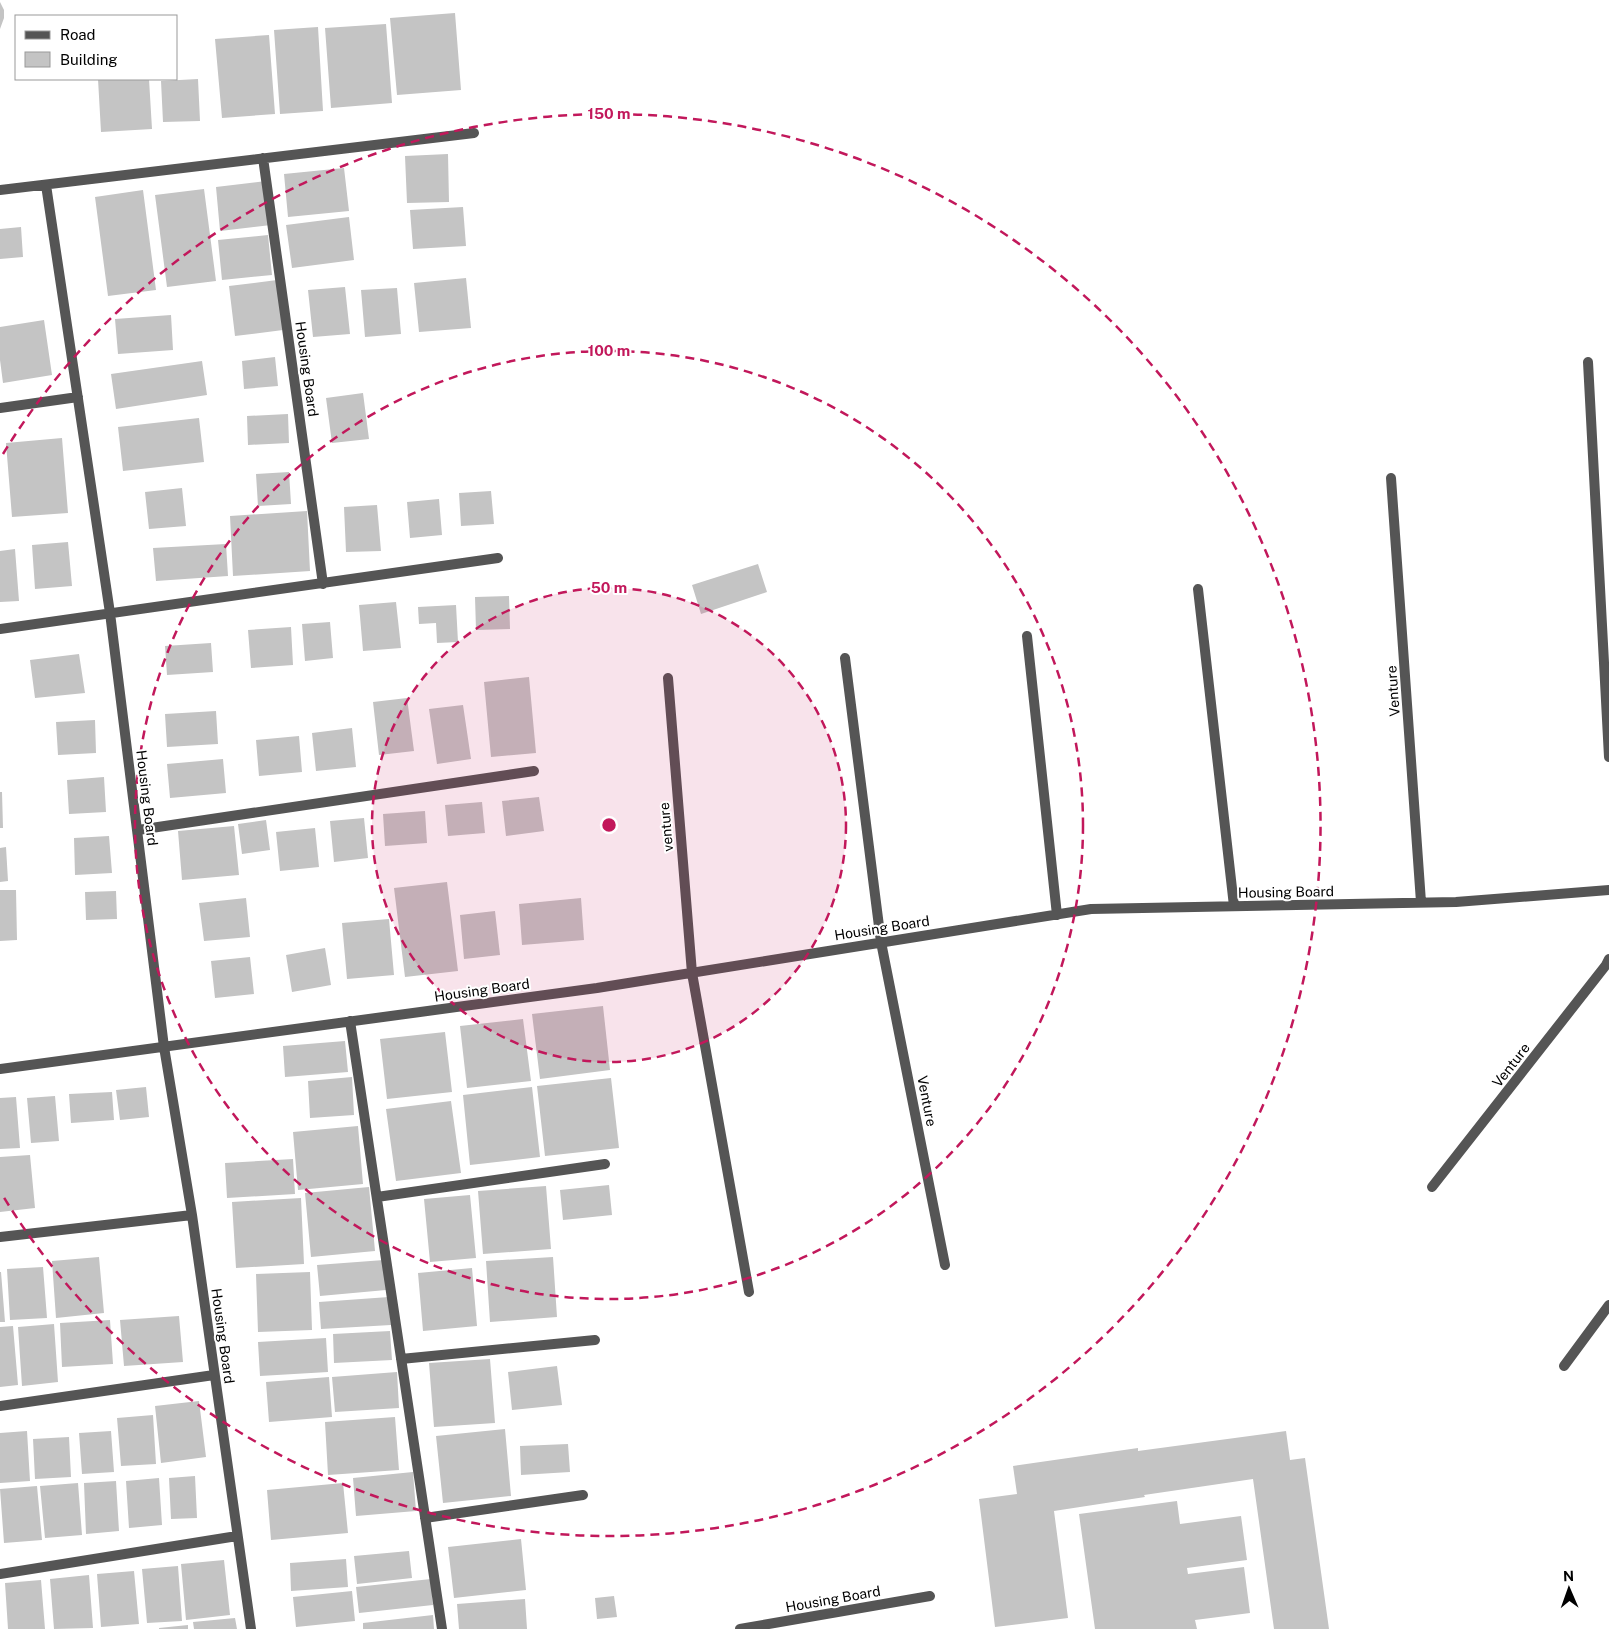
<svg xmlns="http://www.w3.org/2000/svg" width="1609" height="1629" font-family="'Public Sans',sans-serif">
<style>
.building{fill:#c4c4c4}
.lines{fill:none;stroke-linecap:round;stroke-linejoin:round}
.minor{stroke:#555;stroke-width:10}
.ring{fill:none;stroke:#c2185b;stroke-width:2.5;stroke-dasharray:9 6}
.labels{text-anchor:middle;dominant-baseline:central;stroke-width:4;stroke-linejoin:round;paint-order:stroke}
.street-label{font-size:14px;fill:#000;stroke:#fff}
.centre{fill:#c2185b;stroke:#fff;stroke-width:2.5}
.ring-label{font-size:15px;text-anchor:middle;font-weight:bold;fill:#c2185b;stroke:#fff;stroke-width:4;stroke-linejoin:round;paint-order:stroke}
</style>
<rect width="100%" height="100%" fill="#fff"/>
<path class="building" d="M 0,2 L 4,10 L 4,18 L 0,29 Z
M 455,13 L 461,90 L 397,95 L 390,18 Z
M 386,24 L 392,103 L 331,108 L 325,28 Z
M 318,27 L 323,111 L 280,114 L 274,30 Z
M 269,35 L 275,114 L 222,118 L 215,39 Z
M 98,79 L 149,79 L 152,129 L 101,132 Z
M 198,79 L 200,121 L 163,122 L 161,81 Z
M 448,154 L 449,202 L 407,203 L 405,156 Z
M 344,168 L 349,211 L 288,217 L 284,174 Z
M 266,181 L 271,225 L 220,231 L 216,187 Z
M 204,189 L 216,281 L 167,287 L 155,195 Z
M 143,190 L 156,290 L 108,296 L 95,197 Z
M 463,207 L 466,246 L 413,249 L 410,210 Z
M 349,217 L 354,260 L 292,268 L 286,225 Z
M 21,227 L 23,257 L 0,259 L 0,229 Z
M 268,235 L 272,275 L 222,280 L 218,240 Z
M 466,278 L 471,328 L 419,332 L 414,283 Z
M 277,280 L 283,330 L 235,336 L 229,286 Z
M 345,287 L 350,334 L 313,337 L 308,290 Z
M 397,288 L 401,334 L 365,337 L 361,290 Z
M 171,315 L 173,350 L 118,354 L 115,319 Z
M 44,320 L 52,375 L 3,383 L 0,360 L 0,327 Z
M 275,357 L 278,386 L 244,389 L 242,361 Z
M 202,361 L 207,395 L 116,409 L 111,374 Z
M 363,393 L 369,439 L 332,443 L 326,398 Z
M 288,414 L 289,443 L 248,445 L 247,416 Z
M 199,418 L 204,462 L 123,471 L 118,427 Z
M 62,438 L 68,513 L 12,517 L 6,443 Z
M 289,472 L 291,504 L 258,506 L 256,474 Z
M 182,488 L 186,526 L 149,529 L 145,492 Z
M 491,491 L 494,524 L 461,526 L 459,493 Z
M 439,499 L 442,535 L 410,538 L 407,502 Z
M 377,505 L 381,551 L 346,552 L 344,507 Z
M 307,511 L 310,571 L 233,576 L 230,516 Z
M 68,542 L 72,586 L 35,589 L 32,545 Z
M 226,544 L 228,576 L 156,581 L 153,548 Z
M 15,549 L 19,601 L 0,602 L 0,551 Z
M 758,564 L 767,592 L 701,614 L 692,585 Z
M 509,596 L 510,629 L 476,630 L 475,597 Z
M 396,602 L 401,648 L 363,651 L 359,605 Z
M 456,605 L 458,642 L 437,643 L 436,623 L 419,624 L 418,607 Z
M 330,622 L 333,658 L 305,661 L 302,624 Z
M 291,627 L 293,665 L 251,668 L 248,630 Z
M 211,643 L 213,672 L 167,675 L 165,646 Z
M 79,654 L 85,693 L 35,698 L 30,660 Z
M 529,677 L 536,753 L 491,757 L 484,682 Z
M 407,698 L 414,751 L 379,755 L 373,702 Z
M 463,705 L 471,759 L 437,764 L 429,709 Z
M 216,711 L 218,744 L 167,747 L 165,714 Z
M 95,720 L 96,753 L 58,755 L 56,722 Z
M 352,728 L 356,767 L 316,771 L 312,733 Z
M 299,736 L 302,772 L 259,776 L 256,740 Z
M 223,759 L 226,793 L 170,798 L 167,764 Z
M 104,777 L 106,812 L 69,814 L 67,780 Z
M 0,792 L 2,792 L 3,828 L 0,828 Z
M 539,797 L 544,831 L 506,836 L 502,801 Z
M 482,802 L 485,833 L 448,836 L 445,805 Z
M 425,811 L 427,843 L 385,846 L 383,814 Z
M 364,818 L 368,858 L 334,862 L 330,821 Z
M 266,820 L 270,850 L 242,854 L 238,824 Z
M 234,826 L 239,875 L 182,880 L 178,831 Z
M 315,828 L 319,867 L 280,871 L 276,832 Z
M 109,836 L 112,873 L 75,875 L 74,838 Z
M 6,847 L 8,881 L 0,882 L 0,848 Z
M 447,882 L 458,971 L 405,977 L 394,888 Z
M 0,890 L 16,890 L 17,940 L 0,941 Z
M 116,891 L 117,919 L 86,920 L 85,892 Z
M 246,898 L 250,937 L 204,941 L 199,903 Z
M 581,898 L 584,940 L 522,945 L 519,904 Z
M 495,911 L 500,955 L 464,959 L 460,915 Z
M 389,919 L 394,975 L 347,979 L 342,923 Z
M 325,948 L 331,985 L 292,992 L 286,955 Z
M 250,957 L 254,994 L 215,998 L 211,961 Z
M 603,1006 L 610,1070 L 540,1079 L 532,1014 Z
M 523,1019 L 531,1081 L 467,1088 L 460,1026 Z
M 445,1032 L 452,1092 L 387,1099 L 380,1039 Z
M 345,1041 L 348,1072 L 285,1077 L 283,1046 Z
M 352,1077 L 354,1115 L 310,1118 L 308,1081 Z
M 611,1078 L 619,1148 L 545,1156 L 537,1086 Z
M 146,1087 L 149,1117 L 120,1120 L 116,1090 Z
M 532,1087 L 540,1157 L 470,1165 L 463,1095 Z
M 112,1092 L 114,1120 L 71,1123 L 69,1094 Z
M 55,1096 L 59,1141 L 31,1143 L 27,1098 Z
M 16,1097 L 20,1148 L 0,1149 L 0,1098 Z
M 451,1101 L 461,1173 L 396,1181 L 386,1109 Z
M 358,1126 L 363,1184 L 298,1190 L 293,1132 Z
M 30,1155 L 35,1208 L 0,1212 L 0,1157 Z
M 293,1159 L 295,1194 L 227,1198 L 225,1163 Z
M 609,1185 L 612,1215 L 563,1220 L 560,1190 Z
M 546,1186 L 551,1249 L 483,1254 L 478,1191 Z
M 369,1187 L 375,1251 L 311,1257 L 305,1193 Z
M 470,1195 L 476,1258 L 430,1262 L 424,1199 Z
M 301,1198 L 304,1264 L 236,1268 L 232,1202 Z
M 99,1257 L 104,1313 L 56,1318 L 52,1261 Z
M 553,1257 L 557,1317 L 490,1322 L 486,1261 Z
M 384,1260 L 386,1290 L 320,1296 L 317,1265 Z
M 43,1267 L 47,1318 L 10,1320 L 7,1269 Z
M 472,1268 L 477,1326 L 423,1331 L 418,1273 Z
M 0,1272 L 1,1272 L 5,1322 L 0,1322 Z
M 310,1272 L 312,1330 L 258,1332 L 256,1274 Z
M 389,1297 L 391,1325 L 321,1329 L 319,1302 Z
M 179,1316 L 183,1362 L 124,1366 L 120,1320 Z
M 110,1320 L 113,1364 L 62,1367 L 60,1323 Z
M 54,1324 L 58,1382 L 22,1386 L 18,1327 Z
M 13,1326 L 18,1385 L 0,1387 L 0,1327 Z
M 390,1331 L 392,1360 L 334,1363 L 333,1334 Z
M 326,1338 L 328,1372 L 260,1376 L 258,1342 Z
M 490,1359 L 495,1423 L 434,1427 L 429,1363 Z
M 557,1366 L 562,1405 L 512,1410 L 508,1372 Z
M 397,1372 L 399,1408 L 335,1412 L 332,1377 Z
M 329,1377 L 332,1417 L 269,1422 L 266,1382 Z
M 199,1401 L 206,1457 L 161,1463 L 155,1406 Z
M 153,1415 L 156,1464 L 121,1466 L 117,1418 Z
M 395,1417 L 399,1470 L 328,1475 L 325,1422 Z
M 505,1429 L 511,1496 L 443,1503 L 436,1436 Z
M 27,1431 L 30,1481 L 0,1483 L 0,1433 Z
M 111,1431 L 114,1472 L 82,1474 L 79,1433 Z
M 1286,1431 L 1290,1460 L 1305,1458 L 1329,1629 L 1274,1629 L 1253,1479 L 1144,1495 L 1145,1497 L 1054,1511 L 1068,1618 L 995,1627 L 979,1499 L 1017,1494 L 1013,1466 L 1138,1448 L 1138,1451 Z
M 69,1437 L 71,1477 L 35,1479 L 33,1439 Z
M 568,1444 L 570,1472 L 521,1475 L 520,1446 Z
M 413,1472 L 416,1511 L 356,1516 L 353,1478 Z
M 195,1476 L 197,1518 L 171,1519 L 169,1478 Z
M 159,1478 L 162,1525 L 129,1528 L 126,1481 Z
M 116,1481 L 119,1531 L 86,1534 L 84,1483 Z
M 78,1483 L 82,1535 L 45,1538 L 40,1486 Z
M 343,1483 L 348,1533 L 271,1540 L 267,1490 Z
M 37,1486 L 42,1540 L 4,1543 L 0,1489 Z
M 1177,1501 L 1180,1524 L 1241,1516 L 1247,1560 L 1187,1568 L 1188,1574 L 1244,1567 L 1250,1613 L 1195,1620 L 1197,1629 L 1095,1629 L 1079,1514 Z
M 521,1539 L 526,1590 L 454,1598 L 448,1547 Z
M 409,1551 L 412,1578 L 357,1584 L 354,1556 Z
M 346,1559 L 348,1587 L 291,1591 L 290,1563 Z
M 224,1560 L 230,1615 L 186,1620 L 181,1564 Z
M 178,1566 L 182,1621 L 147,1623 L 142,1569 Z
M 134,1571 L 139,1624 L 101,1627 L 97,1574 Z
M 89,1575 L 93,1628 L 54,1629 L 50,1579 Z
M 431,1579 L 433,1605 L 359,1613 L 356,1587 Z
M 41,1580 L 45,1629 L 8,1629 L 5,1583 Z
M 352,1591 L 355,1621 L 296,1627 L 293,1597 Z
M 614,1596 L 617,1617 L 597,1619 L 595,1598 Z
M 525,1599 L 527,1629 L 459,1629 L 457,1604 Z
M 433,1615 L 434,1629 L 363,1629 L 363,1623 Z
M 235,1618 L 237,1629 L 194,1629 L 193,1622 Z
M 188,1625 L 188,1629 L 159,1629 L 159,1628 Z"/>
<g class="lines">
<path class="minor" d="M 263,158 L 323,584
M 46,185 L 110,613 L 164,1047 L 192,1215 L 251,1629
M 0,190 L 474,133
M 1588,362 L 1609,757
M 0,408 L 78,397
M 1391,478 L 1421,902
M 1198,589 L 1234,906
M 0,629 L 498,558
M 1027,636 L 1057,915
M 845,658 L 881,942 L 945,1265
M 668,678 L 692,973 L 749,1292
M 138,830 L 534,771
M 350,1021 L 442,1629
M 0,1069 L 597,988 L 1091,909 L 1456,902 L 1609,890
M 1432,1187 L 1606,965 L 1609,959
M 377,1197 L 605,1164
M 0,1237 L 192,1215
M 401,1359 L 595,1340
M 1564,1366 L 1609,1305
M 0,1406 L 214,1375
M 425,1518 L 583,1495
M 0,1574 L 237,1536
M 740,1629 L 930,1596"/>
</g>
<circle cx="609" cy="825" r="237" fill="#c2185b" fill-opacity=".12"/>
<g class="ring">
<circle cx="609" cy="825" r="237"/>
<circle cx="609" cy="825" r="474"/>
<path d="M3 454A711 711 0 1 1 3 1196"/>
</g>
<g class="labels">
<g class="street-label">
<text transform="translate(307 369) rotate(82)">Housing Board</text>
<text transform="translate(1393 691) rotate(-94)">Venture</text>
<text transform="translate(147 798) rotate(83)">Housing Board</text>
<text transform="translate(666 827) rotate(-95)">venture</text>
<text transform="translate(1286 892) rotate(-1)">Housing Board</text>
<text transform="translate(882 928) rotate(-9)">Housing Board</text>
<text transform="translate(482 990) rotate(-8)">Housing Board</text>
<text transform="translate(1511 1065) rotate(-52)">Venture</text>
<text transform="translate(927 1101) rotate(79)">Venture</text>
<text transform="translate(223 1336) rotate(82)">Housing Board</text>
<text transform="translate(833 1599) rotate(-10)">Housing Board</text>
</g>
</g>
<circle cx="609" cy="825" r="8" class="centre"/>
<g class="ring-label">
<text x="609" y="119">150 m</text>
<text x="609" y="356">100 m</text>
<text x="609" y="593">50 m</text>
</g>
<rect x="15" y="15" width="162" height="65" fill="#ffffff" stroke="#999999"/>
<rect x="25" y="31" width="25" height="8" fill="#555555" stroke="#999999"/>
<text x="60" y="40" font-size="15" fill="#000000">Road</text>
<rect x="25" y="52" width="25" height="15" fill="#c4c4c4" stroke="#999999"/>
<text x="60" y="65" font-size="15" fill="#000000">Building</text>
<g transform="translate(1569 1589) rotate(358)" stroke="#ffffff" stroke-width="4" paint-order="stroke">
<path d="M0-4L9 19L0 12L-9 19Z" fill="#000000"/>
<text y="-8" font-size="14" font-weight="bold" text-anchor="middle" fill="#000000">N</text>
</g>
</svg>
